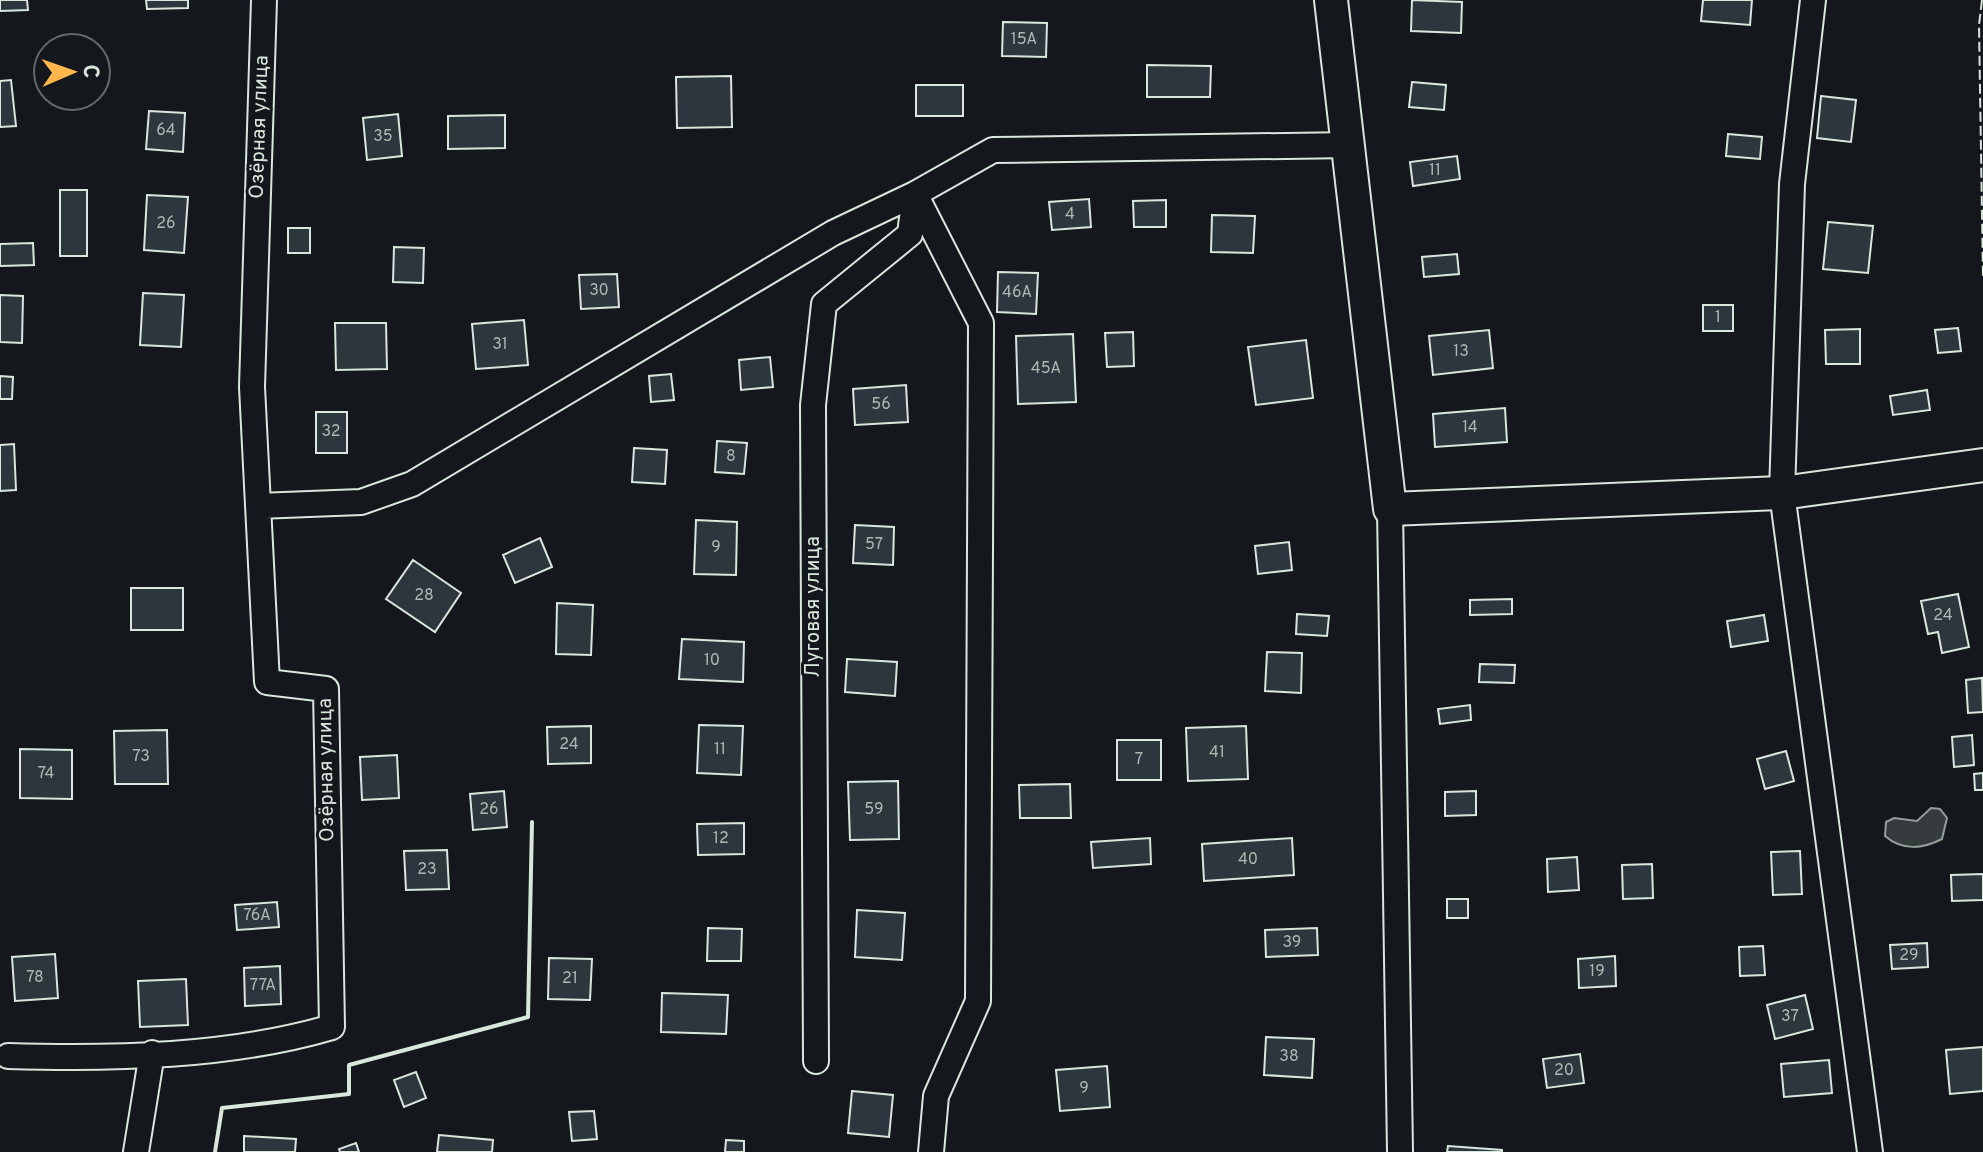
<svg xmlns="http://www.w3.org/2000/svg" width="1983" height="1152" font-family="Overpass,sans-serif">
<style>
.water{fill:#363b3e;stroke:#939e99;stroke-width:2}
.building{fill:#2c363c;stroke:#d8e6dc;stroke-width:2}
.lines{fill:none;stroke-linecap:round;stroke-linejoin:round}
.street-casing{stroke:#d8e6dc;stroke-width:28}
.secondary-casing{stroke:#d8e6dc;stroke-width:36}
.street{stroke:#14181c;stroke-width:24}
.secondary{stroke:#14181c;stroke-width:32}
.fence{stroke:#d8e6dc;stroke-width:2;stroke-dasharray:10 4;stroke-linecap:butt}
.wall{stroke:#d8e6dc;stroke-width:4}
.labels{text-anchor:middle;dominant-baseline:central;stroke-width:6;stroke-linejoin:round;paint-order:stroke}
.number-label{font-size:16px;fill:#adbab4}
.street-label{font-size:20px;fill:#d8e6dc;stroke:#14181c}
</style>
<rect width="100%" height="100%" fill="#14181c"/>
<path class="water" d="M 1931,808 L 1940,809 L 1947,818 L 1942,839 C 1923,849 1902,851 1885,836 L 1886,822 L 1894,818 L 1917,821 Z"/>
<path class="building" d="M 0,0 L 27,0 L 28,10 L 0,11 Z
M 146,0 L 188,0 L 188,8 L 147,9 Z
M 1412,0 L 1462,2 L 1461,33 L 1411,31 Z
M 1703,0 L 1752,0 L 1750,25 L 1701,21 Z
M 1003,22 L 1047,23 L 1046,57 L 1002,56 Z
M 1147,65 L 1211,66 L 1210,97 L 1147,97 Z
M 731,76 L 732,127 L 677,128 L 676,77 Z
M 11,80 L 16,126 L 0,127 L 0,81 Z
M 1412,82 L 1446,85 L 1444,110 L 1409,107 Z
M 916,85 L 963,85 L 963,116 L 916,116 Z
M 1821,96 L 1856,100 L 1851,142 L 1817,138 Z
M 149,111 L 185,113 L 183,152 L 146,149 Z
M 398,114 L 402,156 L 367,160 L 363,118 Z
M 505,115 L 505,148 L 448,149 L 448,116 Z
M 1728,134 L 1762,137 L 1760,159 L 1726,156 Z
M 1457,156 L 1460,179 L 1413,186 L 1410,162 Z
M 60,190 L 87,190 L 87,256 L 60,256 Z
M 147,195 L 188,197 L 184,253 L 144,250 Z
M 1089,199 L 1091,227 L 1052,230 L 1049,202 Z
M 1166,200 L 1166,227 L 1134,227 L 1133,201 Z
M 1212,215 L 1255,216 L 1253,253 L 1211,252 Z
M 1828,222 L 1873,226 L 1868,273 L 1823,269 Z
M 288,228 L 310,228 L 310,253 L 288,253 Z
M 33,243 L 34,265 L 0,266 L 0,244 Z
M 394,247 L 424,248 L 423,283 L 393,282 Z
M 1457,254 L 1459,274 L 1424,277 L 1422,257 Z
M 998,272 L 1038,273 L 1036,314 L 997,312 Z
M 617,274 L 619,307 L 581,309 L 579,275 Z
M 143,293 L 184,295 L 181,347 L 140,345 Z
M 0,295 L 23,296 L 22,343 L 0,342 Z
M 1703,305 L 1733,305 L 1733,331 L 1703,331 Z
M 524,320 L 528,365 L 476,369 L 472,324 Z
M 335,323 L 386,323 L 387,369 L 336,370 Z
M 1958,328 L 1961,351 L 1938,353 L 1935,330 Z
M 1860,329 L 1860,364 L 1826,364 L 1825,330 Z
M 1489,330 L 1493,368 L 1433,375 L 1429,336 Z
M 1133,332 L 1134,366 L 1107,367 L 1105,333 Z
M 1073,334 L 1076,402 L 1018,404 L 1016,336 Z
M 1306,340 L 1313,398 L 1256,405 L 1248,347 Z
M 770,357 L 773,387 L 741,390 L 739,360 Z
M 671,374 L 674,400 L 651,402 L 649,376 Z
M 0,376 L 13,377 L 12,399 L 0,399 Z
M 906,385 L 908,422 L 855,425 L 853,389 Z
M 1927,390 L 1930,410 L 1893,415 L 1890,396 Z
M 1505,408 L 1507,442 L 1435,447 L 1433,414 Z
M 316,412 L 347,412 L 347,453 L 316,453 Z
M 717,441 L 747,443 L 744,474 L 715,472 Z
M 14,444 L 16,490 L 0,491 L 0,445 Z
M 634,448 L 667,450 L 665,484 L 632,482 Z
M 696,520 L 737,522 L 736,575 L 694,574 Z
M 855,525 L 894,527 L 893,565 L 853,563 Z
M 540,538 L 552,567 L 515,583 L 503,555 Z
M 1289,542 L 1292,570 L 1258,574 L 1255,546 Z
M 413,560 L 461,593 L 435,632 L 386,599 Z
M 131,588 L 183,588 L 183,630 L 131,630 Z
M 1958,594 L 1969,647 L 1942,653 L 1938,632 L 1928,634 L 1921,601 Z
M 1512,599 L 1512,614 L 1470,615 L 1470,600 Z
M 557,603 L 593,605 L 591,655 L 556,654 Z
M 1297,614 L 1329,616 L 1327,636 L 1296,634 Z
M 1764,615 L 1768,641 L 1731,647 L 1727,621 Z
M 682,639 L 744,642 L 743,682 L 679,679 Z
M 1267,652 L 1302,653 L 1301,693 L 1265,691 Z
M 847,659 L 897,662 L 895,696 L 845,692 Z
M 1480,664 L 1515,665 L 1514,683 L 1479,682 Z
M 1982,678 L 1983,712 L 1968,713 L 1966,680 Z
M 1470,705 L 1471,720 L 1440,724 L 1438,709 Z
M 699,725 L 743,726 L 741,775 L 697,773 Z
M 591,726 L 591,763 L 548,764 L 547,727 Z
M 1246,726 L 1248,779 L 1188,781 L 1186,728 Z
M 167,730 L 168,784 L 115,784 L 114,731 Z
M 1972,735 L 1974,765 L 1954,767 L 1952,737 Z
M 1117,740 L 1161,740 L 1161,780 L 1117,780 Z
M 20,749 L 72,750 L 72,799 L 20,798 Z
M 1786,751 L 1794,781 L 1765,789 L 1757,759 Z
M 397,755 L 399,798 L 362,800 L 360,757 Z
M 1983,773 L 1983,790 L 1975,790 L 1974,774 Z
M 898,781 L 899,839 L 850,840 L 848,782 Z
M 1070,784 L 1071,818 L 1020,818 L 1019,785 Z
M 504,791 L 507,827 L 473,830 L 470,794 Z
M 1476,791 L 1476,815 L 1445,816 L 1445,792 Z
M 744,823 L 744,854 L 698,855 L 697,824 Z
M 1150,838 L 1151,864 L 1093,868 L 1091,842 Z
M 1292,838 L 1294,875 L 1204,881 L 1202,844 Z
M 447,850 L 449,889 L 406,890 L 404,851 Z
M 1800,851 L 1802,894 L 1773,895 L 1771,852 Z
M 1577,857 L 1579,890 L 1548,892 L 1547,859 Z
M 1652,864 L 1653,898 L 1623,899 L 1622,865 Z
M 1983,874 L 1983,900 L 1952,901 L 1951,875 Z
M 1447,899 L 1468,899 L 1468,918 L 1447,918 Z
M 277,902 L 279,927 L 237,930 L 235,905 Z
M 857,910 L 905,913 L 902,960 L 855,957 Z
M 708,928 L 742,929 L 741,961 L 707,961 Z
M 1317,928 L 1318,955 L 1266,957 L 1265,930 Z
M 1927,943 L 1928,967 L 1892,969 L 1890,945 Z
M 1763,946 L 1765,975 L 1740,976 L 1739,947 Z
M 55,954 L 58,998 L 15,1001 L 12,957 Z
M 1615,956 L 1616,986 L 1579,988 L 1578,959 Z
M 549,958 L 592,959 L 590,1000 L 548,999 Z
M 280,966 L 281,1004 L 245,1006 L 244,968 Z
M 186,979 L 188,1025 L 140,1027 L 138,981 Z
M 662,993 L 728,995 L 726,1034 L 661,1032 Z
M 1805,995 L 1813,1029 L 1775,1039 L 1767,1005 Z
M 1266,1037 L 1314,1039 L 1312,1078 L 1264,1075 Z
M 1983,1047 L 1983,1091 L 1950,1094 L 1946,1050 Z
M 1580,1054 L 1584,1083 L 1547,1088 L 1543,1059 Z
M 1829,1060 L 1832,1093 L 1784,1097 L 1781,1064 Z
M 1107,1066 L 1110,1107 L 1060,1111 L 1056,1070 Z
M 416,1072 L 426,1098 L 404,1107 L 394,1080 Z
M 852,1091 L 893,1095 L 889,1137 L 848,1133 Z
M 594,1111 L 597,1139 L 572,1141 L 569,1112 Z
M 439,1135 L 493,1140 L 492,1152 L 437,1152 Z
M 244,1136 L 296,1139 L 295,1152 L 244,1152 Z
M 726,1140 L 744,1141 L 744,1152 L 725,1152 Z
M 356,1143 L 359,1152 L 340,1152 L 339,1149 Z
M 1448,1146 L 1502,1150 L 1502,1152 L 1447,1152 Z"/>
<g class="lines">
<g class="street-casing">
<path id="street" d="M 1813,0 L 1792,184 L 1782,493 L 1870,1152
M 258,506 L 361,502 L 412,484 L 833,233 L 915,194 L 981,323 L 978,1001 L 936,1096 L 931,1152
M 1390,509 L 1400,1152
M 8,1056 C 114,1059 230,1057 332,1027 L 326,689 L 267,682 L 252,387 L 264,0
M 816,1061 L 813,405 L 824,304 L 910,234 L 915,194 L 993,150 L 1351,145
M 136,1152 L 152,1053"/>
</g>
<g class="secondary-casing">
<path id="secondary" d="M 1331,0 L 1390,509 L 1782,493 L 1983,465"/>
</g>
<use href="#street" class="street"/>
<use href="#secondary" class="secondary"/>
<path class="fence" d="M 1982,0 L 1979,25 L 1983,277"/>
<path class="wall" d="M 215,1152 L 222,1108 L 349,1094 L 349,1065 L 528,1017 L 532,822"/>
</g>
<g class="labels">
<g class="number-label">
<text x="1024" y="40">15А</text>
<text x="166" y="131">64</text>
<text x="383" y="137">35</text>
<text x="1435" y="171">11</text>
<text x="1070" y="215">4</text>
<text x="166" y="224">26</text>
<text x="599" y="291">30</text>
<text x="1017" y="293">46А</text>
<text x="1718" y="318">1</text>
<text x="500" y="345">31</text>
<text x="1461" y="352">13</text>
<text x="1046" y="369">45А</text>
<text x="881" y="405">56</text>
<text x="1470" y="428">14</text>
<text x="331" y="432">32</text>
<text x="731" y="457">8</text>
<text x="874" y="545">57</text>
<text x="716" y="548">9</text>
<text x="424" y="596">28</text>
<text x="1943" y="616">24</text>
<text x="712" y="661">10</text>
<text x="569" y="745">24</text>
<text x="720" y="750">11</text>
<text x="1217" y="753">41</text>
<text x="141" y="757">73</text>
<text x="1139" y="760">7</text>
<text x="46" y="774">74</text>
<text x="489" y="810">26</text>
<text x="874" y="810">59</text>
<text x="721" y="839">12</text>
<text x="1248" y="860">40</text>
<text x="427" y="870">23</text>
<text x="257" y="916">76А</text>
<text x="1292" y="943">39</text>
<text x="1909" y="956">29</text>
<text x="1597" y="972">19</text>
<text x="35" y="978">78</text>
<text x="570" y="979">21</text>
<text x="263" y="986">77А</text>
<text x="1790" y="1017">37</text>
<text x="1289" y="1057">38</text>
<text x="1564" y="1071">20</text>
<text x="1084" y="1089">9</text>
</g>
<g class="street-label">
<text transform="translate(260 127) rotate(-88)">Озёрная улица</text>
<text transform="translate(814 607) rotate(-90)">Луговая улица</text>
<text transform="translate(327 770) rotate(-91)">Озёрная улица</text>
</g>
</g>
<g transform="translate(72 72) rotate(88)"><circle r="38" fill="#14181c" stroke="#626a69" stroke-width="2"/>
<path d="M0-6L14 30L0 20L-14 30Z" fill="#ffb74d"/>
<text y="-12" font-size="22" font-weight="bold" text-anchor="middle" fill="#d8e6dc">С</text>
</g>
</svg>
